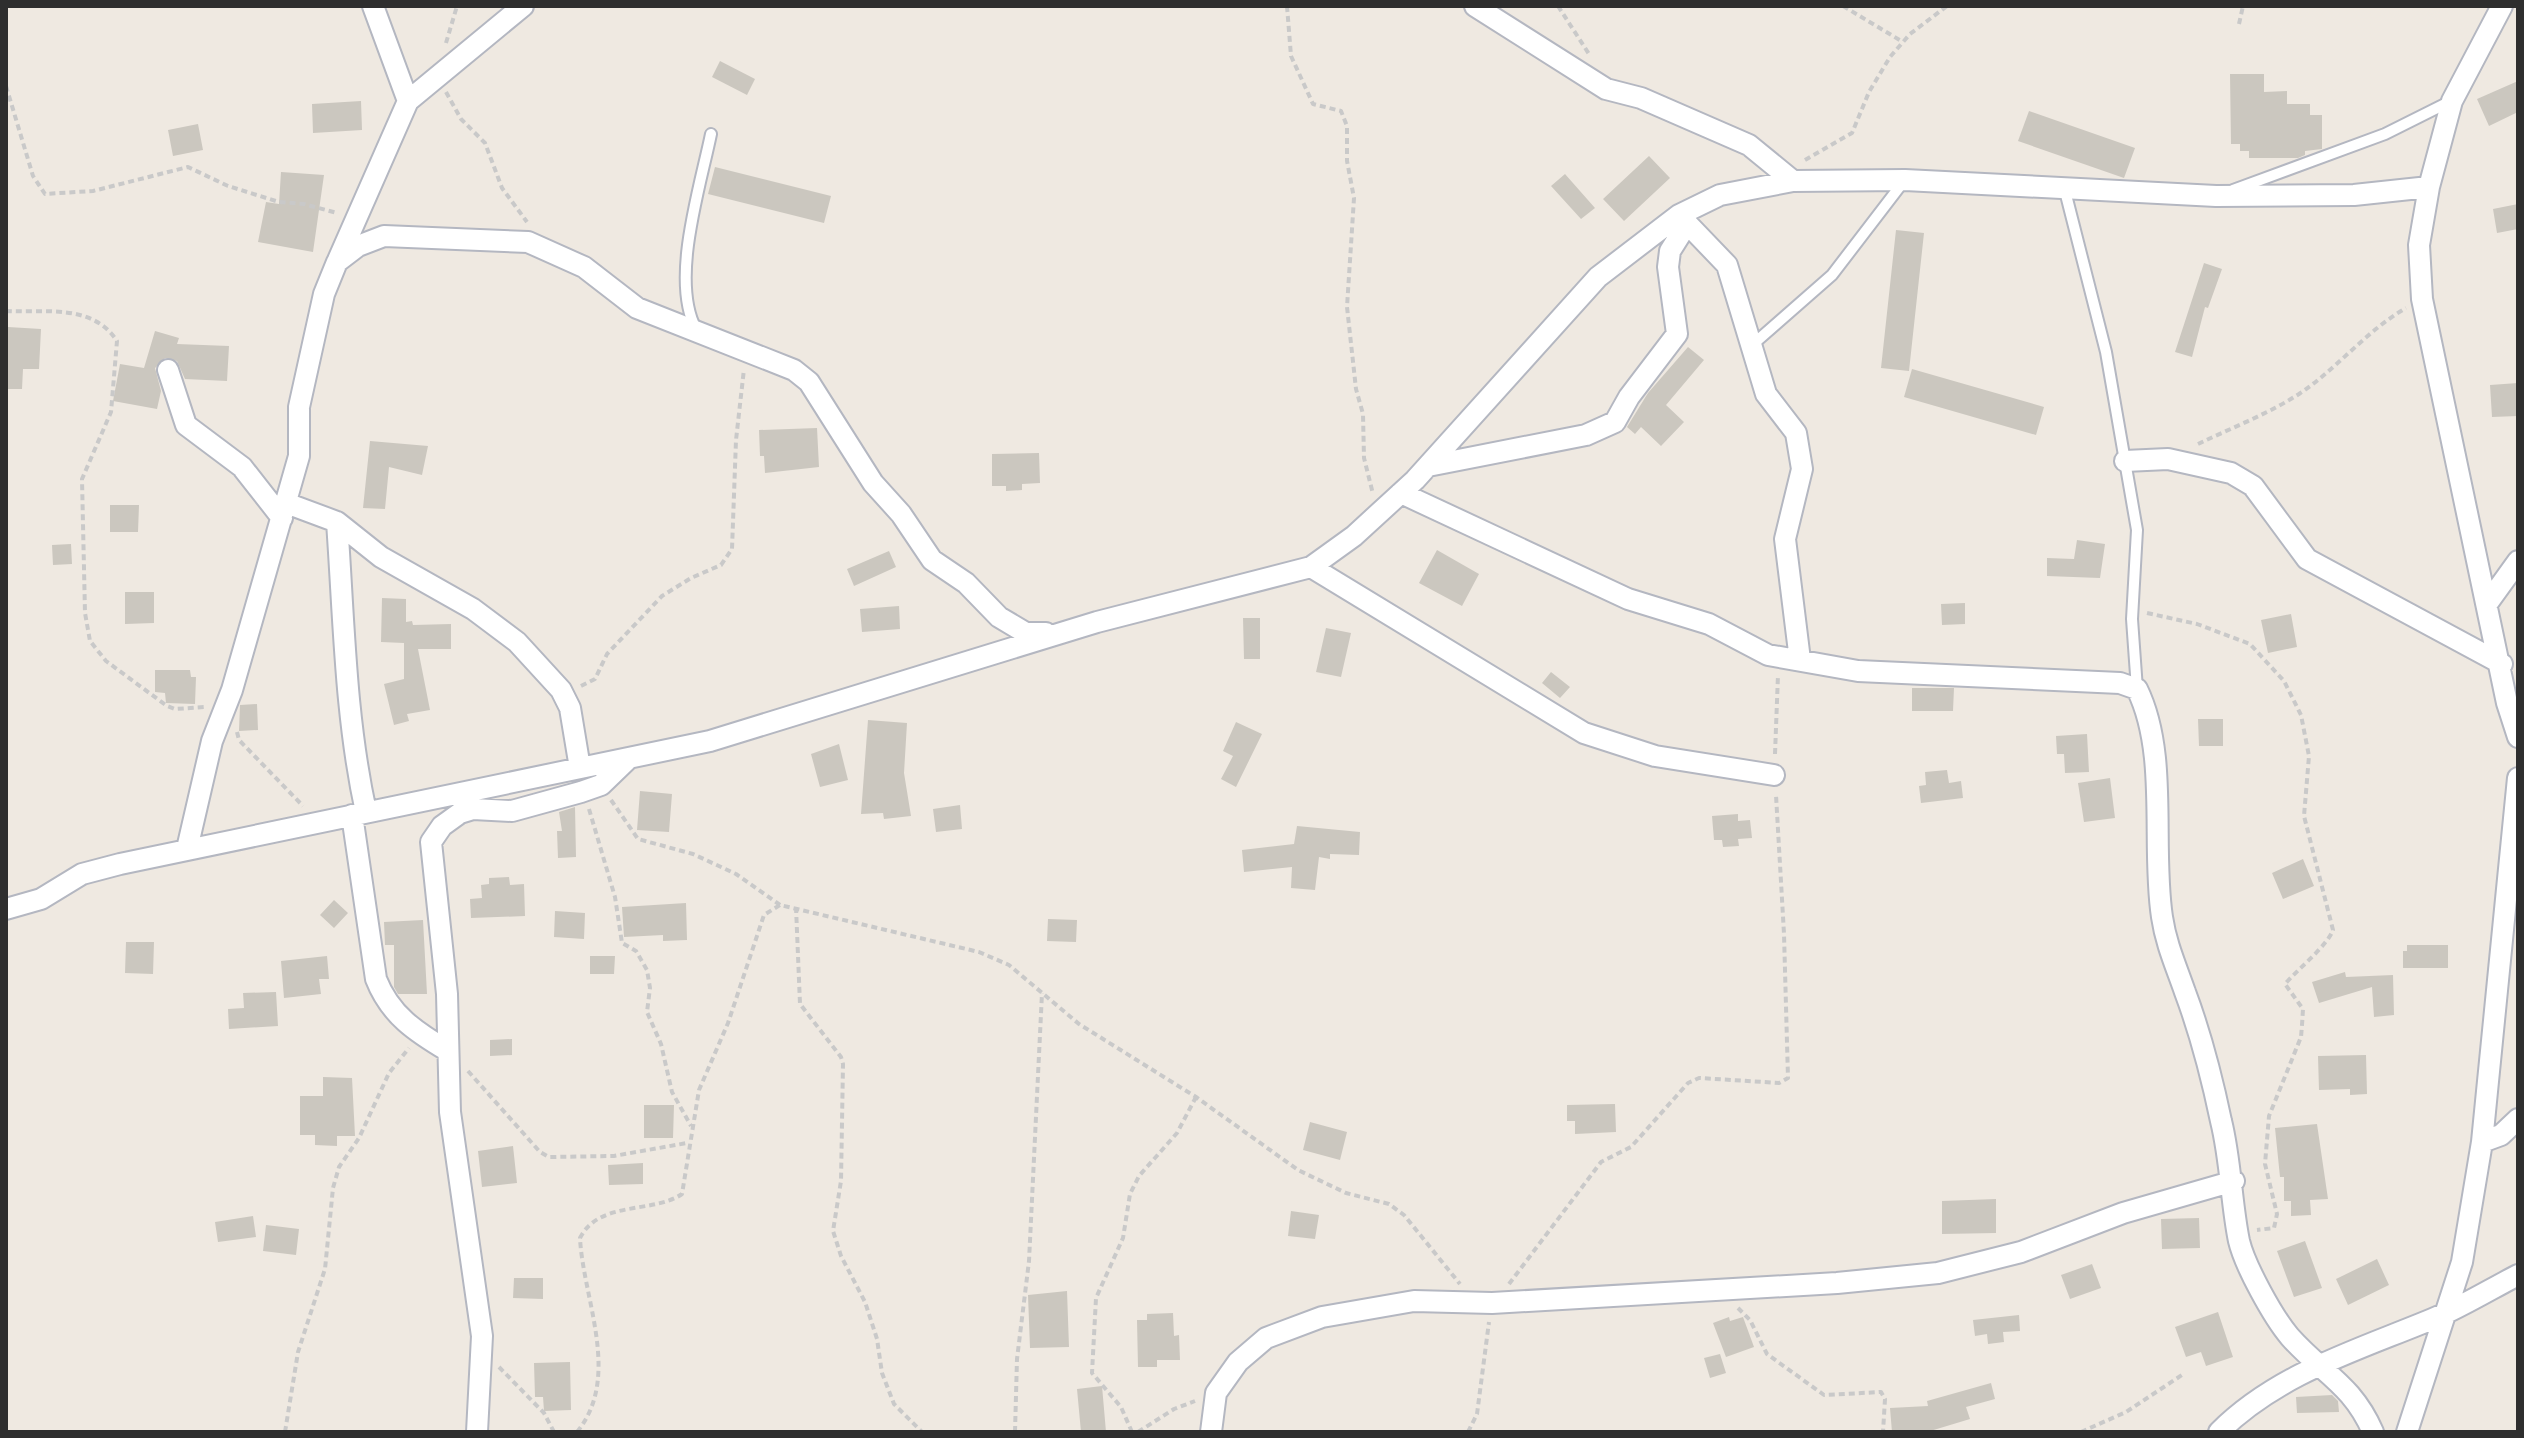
<svg xmlns="http://www.w3.org/2000/svg" width="2524" height="1438" font-family="'Sofia Sans Condensed',sans-serif">
<style>
.building{fill:#cbc7bf}
.lines{fill:none;stroke-linecap:round;stroke-linejoin:round}
.lane-casing{stroke:#b4b7c1;stroke-width:14}
.street-casing{stroke:#b4b7c1;stroke-width:24}
.path{stroke:#c9c9c9;stroke-width:4;stroke-dasharray:6 4;stroke-linecap:butt}
.lane{stroke:#fff;stroke-width:10}
.street{stroke:#fff;stroke-width:20}
</style>
<rect width="100%" height="100%" fill="#efe9e1"/>
<path class="building" d="M 720,61 L 755,79 L 747,95 L 712,77 Z
M 2230,74 L 2264,74 L 2264,92 L 2287,91 L 2287,104 L 2310,104 L 2310,115 L 2322,115 L 2322,149 L 2305,151 L 2305,155 L 2298,158 L 2249,158 L 2249,151 L 2240,151 L 2240,144 L 2231,144 Z
M 2518,81 L 2518,112 L 2489,126 L 2477,99 Z
M 361,101 L 362,130 L 313,133 L 312,104 Z
M 2029,111 L 2135,148 L 2124,178 L 2018,141 Z
M 198,124 L 203,150 L 173,156 L 168,130 Z
M 1649,156 L 1670,178 L 1624,221 L 1603,199 Z
M 715,167 L 831,196 L 824,223 L 708,194 Z
M 281,172 L 324,175 L 313,252 L 258,242 L 266,202 L 279,204 Z
M 1565,174 L 1595,208 L 1581,219 L 1551,186 Z
M 2518,204 L 2518,229 L 2497,233 L 2493,209 Z
M 1896,230 L 1924,233 L 1909,371 L 1881,368 Z
M 2204,263 L 2222,269 L 2208,308 L 2205,307 L 2192,357 L 2175,352 Z
M 8,327 L 41,329 L 39,369 L 23,369 L 22,389 L 6,389 Z
M 155,331 L 179,338 L 177,344 L 229,346 L 227,381 L 185,379 L 177,361 L 165,358 L 155,368 L 161,391 L 157,409 L 113,401 L 120,364 L 144,368 Z
M 1688,347 L 1704,360 L 1666,405 L 1684,422 L 1661,446 L 1641,427 L 1635,434 L 1627,427 L 1648,393 Z
M 1912,369 L 2044,407 L 2036,435 L 1904,397 Z
M 2518,383 L 2518,416 L 2492,417 L 2490,385 Z
M 817,428 L 819,467 L 765,473 L 764,456 L 760,456 L 759,430 Z
M 370,441 L 428,446 L 422,475 L 389,467 L 385,509 L 363,508 Z
M 1039,453 L 1040,483 L 1022,484 L 1022,490 L 1006,491 L 1006,486 L 992,486 L 992,454 Z
M 110,505 L 139,505 L 138,532 L 110,532 Z
M 2077,540 L 2105,544 L 2100,578 L 2047,576 L 2047,558 L 2074,559 Z
M 71,544 L 72,564 L 53,565 L 52,545 Z
M 1437,550 L 1479,574 L 1462,606 L 1419,583 Z
M 889,551 L 896,567 L 854,586 L 847,569 Z
M 125,592 L 154,592 L 154,623 L 125,624 Z
M 382,598 L 406,599 L 406,622 L 412,621 L 413,625 L 451,624 L 451,649 L 418,649 L 430,710 L 407,714 L 409,721 L 394,725 L 384,684 L 404,679 L 404,643 L 381,642 Z
M 1965,603 L 1965,624 L 1942,625 L 1941,604 Z
M 899,606 L 900,629 L 862,632 L 860,609 Z
M 2291,614 L 2297,647 L 2268,653 L 2261,620 Z
M 1243,618 L 1260,618 L 1260,659 L 1244,659 Z
M 1326,628 L 1351,633 L 1341,677 L 1316,672 Z
M 155,670 L 190,670 L 191,677 L 196,677 L 195,704 L 166,703 L 165,693 L 155,692 Z
M 1551,672 L 1570,687 L 1560,698 L 1542,683 Z
M 1912,688 L 1954,688 L 1953,711 L 1912,711 Z
M 257,704 L 258,730 L 239,731 L 240,705 Z
M 2198,719 L 2223,719 L 2223,746 L 2199,746 Z
M 868,720 L 907,723 L 904,773 L 911,816 L 884,819 L 883,813 L 861,814 Z
M 1236,722 L 1262,734 L 1236,787 L 1221,779 L 1233,756 L 1223,751 Z
M 2087,734 L 2089,772 L 2065,773 L 2064,754 L 2057,754 L 2056,736 Z
M 839,744 L 848,780 L 820,787 L 811,754 Z
M 1947,770 L 1949,783 L 1961,781 L 1963,798 L 1921,803 L 1919,786 L 1926,785 L 1925,772 Z
M 2110,778 L 2115,818 L 2084,822 L 2078,783 Z
M 640,791 L 672,794 L 669,832 L 637,830 Z
M 960,805 L 962,829 L 936,832 L 933,809 Z
M 575,807 L 576,857 L 558,858 L 557,831 L 562,831 L 559,812 Z
M 1738,814 L 1738,821 L 1750,820 L 1752,838 L 1738,839 L 1739,846 L 1723,847 L 1722,840 L 1714,840 L 1712,816 Z
M 1297,826 L 1360,832 L 1359,855 L 1330,854 L 1330,859 L 1319,857 L 1315,890 L 1291,888 L 1292,867 L 1244,872 L 1242,850 L 1294,844 Z
M 2303,859 L 2314,886 L 2283,899 L 2272,873 Z
M 509,877 L 510,885 L 524,884 L 525,916 L 471,918 L 470,899 L 482,898 L 481,885 L 489,884 L 489,878 Z
M 334,900 L 348,913 L 334,928 L 320,915 Z
M 686,903 L 687,940 L 663,941 L 663,935 L 624,937 L 622,907 Z
M 555,911 L 585,913 L 584,939 L 554,937 Z
M 1048,919 L 1077,920 L 1076,942 L 1047,941 Z
M 423,920 L 427,994 L 398,994 L 394,987 L 394,945 L 385,945 L 384,922 Z
M 126,942 L 154,942 L 153,974 L 125,973 Z
M 2407,945 L 2448,945 L 2448,968 L 2403,968 L 2403,951 L 2407,951 Z
M 327,956 L 329,979 L 319,979 L 321,994 L 284,998 L 281,961 Z
M 590,956 L 615,956 L 614,974 L 590,974 Z
M 2345,972 L 2346,977 L 2393,975 L 2394,1015 L 2374,1017 L 2372,987 L 2319,1003 L 2312,982 Z
M 276,992 L 278,1026 L 229,1029 L 228,1009 L 244,1008 L 243,993 Z
M 512,1039 L 512,1055 L 490,1056 L 490,1040 Z
M 2366,1055 L 2367,1094 L 2350,1095 L 2350,1089 L 2319,1090 L 2318,1056 Z
M 323,1077 L 352,1078 L 355,1136 L 337,1136 L 337,1146 L 315,1145 L 315,1135 L 300,1135 L 300,1096 L 323,1096 Z
M 1615,1104 L 1616,1132 L 1575,1134 L 1575,1121 L 1567,1121 L 1567,1105 Z
M 644,1105 L 674,1105 L 673,1138 L 644,1138 Z
M 1310,1122 L 1347,1132 L 1340,1160 L 1303,1150 Z
M 2317,1124 L 2328,1199 L 2310,1200 L 2311,1215 L 2291,1216 L 2291,1201 L 2284,1201 L 2284,1177 L 2280,1177 L 2275,1128 Z
M 513,1146 L 517,1183 L 482,1187 L 478,1151 Z
M 643,1163 L 643,1184 L 609,1185 L 608,1165 Z
M 1996,1199 L 1996,1233 L 1942,1234 L 1942,1201 Z
M 1291,1211 L 1319,1215 L 1315,1239 L 1288,1236 Z
M 253,1216 L 256,1237 L 218,1242 L 215,1222 Z
M 2199,1218 L 2200,1248 L 2162,1249 L 2161,1219 Z
M 266,1225 L 299,1229 L 296,1255 L 263,1251 Z
M 2305,1241 L 2322,1288 L 2294,1297 L 2277,1251 Z
M 2377,1259 L 2389,1285 L 2348,1305 L 2336,1279 Z
M 2092,1264 L 2101,1288 L 2070,1299 L 2061,1275 Z
M 514,1278 L 543,1278 L 543,1299 L 513,1298 Z
M 1067,1291 L 1069,1347 L 1030,1348 L 1028,1295 Z
M 2218,1312 L 2233,1357 L 2206,1366 L 2201,1352 L 2186,1357 L 2175,1327 Z
M 1173,1313 L 1174,1336 L 1179,1335 L 1180,1360 L 1157,1360 L 1157,1367 L 1138,1367 L 1137,1320 L 1147,1320 L 1147,1314 Z
M 2019,1315 L 2020,1331 L 2003,1332 L 2004,1342 L 1988,1344 L 1987,1334 L 1975,1336 L 1973,1320 Z
M 1729,1317 L 1730,1321 L 1743,1317 L 1754,1347 L 1726,1357 L 1713,1323 Z
M 1720,1354 L 1726,1373 L 1710,1378 L 1704,1358 Z
M 570,1362 L 571,1410 L 544,1411 L 543,1397 L 535,1397 L 534,1363 Z
M 1991,1383 L 1995,1399 L 1966,1407 L 1970,1419 L 1927,1432 L 1892,1432 L 1890,1408 L 1928,1406 L 1927,1401 Z
M 1102,1386 L 1106,1432 L 1081,1432 L 1077,1389 Z
M 2332,1395 L 2338,1401 L 2339,1412 L 2297,1413 L 2296,1397 Z"/>
<g class="lines">
<g class="lane-casing">
<path id="lane" d="M 2064,187 L 2106,352 L 2137,530 L 2132,619 L 2137,689
M 2233,190 L 2385,134 L 2451,101
M 696,329 C 670,280 700,188 711,134
M 1751,346 L 1832,275 L 1904,181"/>
</g>
<g class="street-casing">
<path id="street" d="M 1475,6 L 1606,89 L 1641,98 L 1749,145 L 1793,181
M 2502,6 L 2452,101 L 2429,187 L 2419,245 L 2422,299 L 2507,703 L 2518,737
M 408,101 L 523,6
M 1679,215 L 1727,265 L 1766,394 L 1796,433 L 1802,469 L 1785,539 L 1800,660
M 338,260 L 408,101 L 373,6
M 168,370 L 186,425 L 242,467 L 282,518
M 2125,461 L 2168,459 L 2231,473 L 2253,486 L 2307,559 L 2502,664
M 1428,466 L 1586,435 L 1615,422 L 1629,397 L 1677,334 L 1668,267 L 1670,251 L 1687,224
M 1401,493 L 1628,599 L 1709,624 L 1768,655 L 1858,671 L 2120,683 L 2137,689 C 2169,754 2151,845 2162,917 C 2166,944 2176,966 2185,992 C 2200,1032 2212,1078 2221,1121 C 2231,1161 2231,1202 2239,1241 C 2245,1266 2273,1317 2290,1337 C 2323,1374 2352,1384 2373,1432
M 286,503 L 337,522 L 381,557 L 473,609 L 517,642 L 561,690 L 570,708 L 580,768
M 337,522 C 344,620 345,716 366,812
M 1311,567 L 1584,733 L 1655,756 L 1774,775
M 2487,604 L 2518,561
M 352,815 L 376,979 C 390,1015 416,1032 448,1051
M 187,849 L 212,741 L 232,690 L 299,456 L 299,407 L 324,294 L 337,262 L 358,246 L 384,236 L 528,242 L 584,267 L 637,308 L 794,370 L 809,382 L 873,483 L 901,514 L 932,560 L 966,583 L 999,617 L 1026,633 L 1046,633
M 6,909 L 41,899 L 82,874 L 120,864 L 710,741 L 1097,622 L 1311,567 L 1354,536 L 1415,480 L 1598,277 L 1679,215 L 1720,195 L 1793,181 L 1905,180 L 2216,196 L 2354,195 L 2429,187
M 2482,1142 L 2501,1135 L 2518,1119
M 477,1432 L 482,1336 L 450,1112 L 447,994 L 431,842 L 442,826 L 460,813 L 473,809 L 512,811 L 581,792 L 601,785 L 629,758
M 1211,1432 L 1216,1393 L 1238,1362 L 1266,1338 L 1322,1317 L 1414,1301 L 1492,1303 L 1837,1283 L 1938,1273 L 2021,1252 L 2123,1213 L 2234,1181
M 2219,1432 C 2280,1371 2365,1348 2442,1315 C 2468,1303 2493,1288 2518,1275
M 2407,1432 L 2462,1262 L 2482,1142 L 2518,778"/>
</g>
<path class="path" d="M 1287,6 L 1291,56 L 1313,104 L 1341,111 L 1347,126 L 1347,161 L 1354,198 L 1347,307 L 1356,389 L 1363,414 L 1364,458 L 1373,494
M 1558,6 L 1589,54
M 1843,6 L 1903,42
M 2239,24 L 2243,6
M 446,43 L 457,6
M 6,86 L 33,176 L 45,194 L 93,191 L 188,167 L 228,186 L 279,202 L 304,204 L 337,213
M 446,92 L 461,119 L 485,143 L 502,188 L 527,222
M 1805,160 L 1852,133 L 1869,92 L 1890,57 L 1910,34 L 1947,6
M 6,311 C 45,313 92,303 117,341 L 111,412 L 82,479 L 85,613 L 90,641 L 106,661 L 167,706 L 175,709 L 205,707
M 2198,444 C 2231,428 2268,414 2299,394 C 2338,368 2366,331 2406,308
M 2147,613 L 2197,624 L 2250,644 L 2284,681 L 2301,715 L 2309,756 L 2304,816 L 2333,930 C 2327,946 2299,968 2285,984 L 2303,1009 L 2302,1025 L 2301,1037 L 2269,1116 L 2265,1164 L 2277,1214 L 2274,1228 L 2257,1230
M 581,686 L 595,679 L 607,654 L 662,596 L 691,578 L 721,565 L 732,549 L 736,440 L 744,369
M 237,732 L 239,740 L 303,806
M 1775,754 L 1778,675
M 611,800 L 638,839 L 693,854 L 736,874 L 780,905
M 589,809 L 615,897 L 622,943 L 636,951 L 647,970 L 650,988 L 647,1012 L 661,1044 L 672,1092 L 691,1126
M 796,907 L 800,1004 L 841,1057 L 843,1064 L 841,1181 L 833,1231 L 841,1256 L 865,1302 L 877,1339 L 882,1373 L 894,1404 L 922,1432
M 468,1071 L 540,1152 L 549,1157 L 614,1156 L 687,1143
M 1509,1284 L 1601,1162 L 1631,1147 L 1688,1083 L 1699,1078 L 1779,1083 L 1788,1078 L 1784,934 L 1776,795
M 1738,1308 L 1750,1320 L 1767,1354 L 1824,1395 L 1881,1392 L 1885,1399 L 1883,1432
M 499,1367 L 544,1413 L 554,1432
M 285,1432 L 298,1352 L 325,1269 L 333,1188 L 339,1167 L 359,1138 L 389,1073 L 409,1048
M 577,1432 C 622,1377 583,1299 580,1238 C 599,1200 653,1214 682,1194 L 699,1090 L 728,1023 L 764,915 L 780,905 L 979,952 L 1009,965 L 1079,1024 L 1196,1097 L 1298,1170 L 1346,1193 L 1389,1204 L 1404,1215 L 1460,1284
M 1015,1432 L 1017,1359 L 1029,1261 L 1042,993
M 1132,1432 L 1121,1407 L 1092,1373 L 1096,1298 L 1123,1238 L 1130,1194 L 1139,1176 L 1177,1133 L 1196,1097
M 1138,1432 L 1174,1409 L 1195,1401
M 1468,1432 L 1477,1414 L 1489,1322
M 2081,1432 L 2126,1412 L 2185,1373"/>
<use href="#lane" class="lane"/>
<use href="#street" class="street"/>
</g>
<rect width="2524" height="1438" fill="none" stroke="#2e2e2e" stroke-width="16"/>
</svg>
